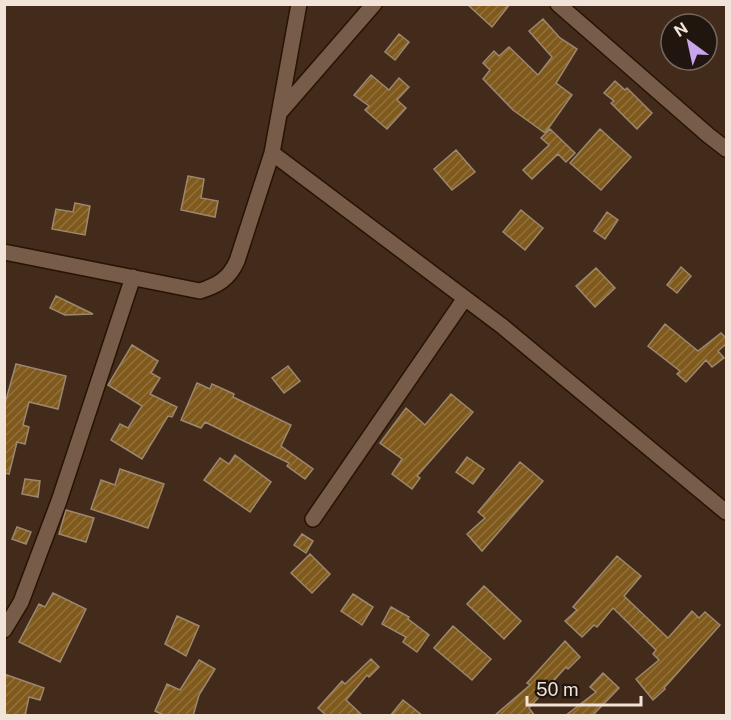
<svg xmlns="http://www.w3.org/2000/svg" width="731" height="720" font-family="'Public Sans',sans-serif">
<style>
.building{fill:url(#building-hatch);stroke:#9c886f;stroke-width:1.5}
.lines{fill:none;stroke-linecap:round;stroke-linejoin:round}
.minor-casing{stroke:#281303;stroke-width:18}
.minor{stroke:#765c49;stroke-width:15}
</style>
<defs>
<pattern id="building-hatch" width="6" height="6" patternUnits="userSpaceOnUse" patternTransform="scale(1.5)"><rect width="6" height="6" fill="#80591d"/><path d="M-1 1l2-2M0 6l6-6M5 7l2-2" fill="none" stroke="#92713d"/></pattern>
</defs>
<rect width="100%" height="100%" fill="#422b1a"/>
<path class="building" d="M 467,4 L 510,4 L 492,27 Z
M 543,19 L 560,38 L 577,49 L 556,83 L 572,95 L 545,133 L 513,110 L 483,79 L 490,70 L 483,63 L 494,51 L 499,56 L 509,47 L 538,75 L 552,57 L 529,31 Z
M 399,34 L 409,42 L 395,60 L 385,52 Z
M 371,75 L 389,90 L 399,78 L 409,87 L 397,100 L 406,108 L 387,129 L 365,110 L 369,106 L 354,95 Z
M 615,81 L 625,90 L 627,88 L 652,113 L 637,129 L 611,103 L 614,101 L 604,93 Z
M 550,129 L 575,153 L 566,162 L 558,154 L 532,179 L 523,170 L 549,145 L 541,138 Z
M 600,129 L 631,157 L 601,190 L 570,163 Z
M 456,150 L 475,172 L 452,190 L 434,169 Z
M 188,176 L 204,179 L 201,198 L 218,201 L 215,217 L 181,210 Z
M 75,203 L 90,206 L 85,235 L 52,229 L 56,209 L 73,212 Z
M 521,210 L 543,228 L 525,250 L 503,232 Z
M 607,212 L 618,220 L 605,239 L 594,231 Z
M 681,267 L 691,276 L 677,293 L 667,285 Z
M 596,268 L 615,288 L 595,307 L 576,286 Z
M 56,296 L 93,314 L 65,315 L 50,308 Z
M 665,324 L 698,351 L 721,333 L 726,338 L 726,344 L 718,351 L 724,358 L 712,367 L 706,360 L 686,382 L 677,374 L 680,371 L 648,346 Z
M 132,345 L 158,361 L 151,373 L 160,378 L 150,394 L 177,407 L 172,417 L 168,416 L 142,459 L 111,440 L 120,424 L 128,428 L 142,406 L 108,385 Z
M 16,364 L 66,376 L 58,409 L 29,402 L 23,425 L 29,427 L 25,444 L 17,442 L 9,474 L 4,473 L 4,407 Z
M 288,366 L 300,381 L 284,393 L 272,378 Z
M 197,383 L 210,389 L 212,384 L 234,394 L 233,397 L 291,425 L 281,446 L 313,469 L 305,479 L 287,466 L 289,463 L 205,422 L 201,428 L 181,420 Z
M 451,394 L 473,412 L 417,476 L 420,478 L 412,489 L 392,474 L 402,459 L 380,443 L 406,408 L 425,425 Z
M 235,455 L 271,482 L 250,512 L 204,480 L 220,458 L 229,464 Z
M 467,457 L 484,469 L 473,484 L 456,472 Z
M 520,462 L 543,481 L 482,551 L 467,534 L 485,518 L 478,512 Z
M 120,469 L 164,484 L 148,528 L 91,509 L 101,480 L 115,485 Z
M 25,479 L 40,481 L 38,497 L 22,494 Z
M 66,510 L 94,518 L 86,542 L 59,534 Z
M 17,527 L 31,532 L 26,544 L 12,539 Z
M 302,534 L 313,541 L 306,553 L 294,545 Z
M 310,554 L 330,574 L 312,593 L 291,573 Z
M 617,556 L 641,576 L 624,596 L 668,638 L 692,611 L 699,618 L 705,612 L 720,625 L 664,688 L 665,689 L 653,700 L 636,679 L 659,660 L 653,654 L 656,650 L 613,608 L 597,627 L 594,625 L 582,637 L 565,621 L 577,610 L 573,607 Z
M 484,586 L 521,621 L 504,639 L 467,604 Z
M 53,593 L 86,609 L 60,662 L 19,642 L 39,604 L 45,607 Z
M 353,594 L 373,607 L 362,625 L 341,611 Z
M 391,607 L 409,617 L 408,619 L 429,635 L 417,652 L 403,642 L 406,637 L 382,624 Z
M 177,616 L 199,626 L 186,656 L 165,644 Z
M 453,626 L 491,659 L 472,680 L 434,648 Z
M 565,641 L 580,657 L 568,669 L 566,667 L 529,708 L 535,716 L 494,716 L 530,685 L 527,683 Z
M 371,659 L 379,667 L 369,677 L 367,675 L 346,700 L 363,716 L 327,716 L 318,708 L 342,681 L 345,684 Z
M 199,660 L 215,669 L 199,695 L 193,716 L 166,716 L 155,711 L 167,684 L 180,690 Z
M 603,673 L 619,688 L 592,716 L 565,716 L 596,692 L 590,687 Z
M 4,674 L 44,688 L 40,700 L 29,697 L 25,716 L 4,716 Z
M 403,700 L 423,716 L 390,716 Z"/>
<g class="lines">
<g class="minor-casing">
<path id="minor" d="M 299,4 L 272,153 L 502,326 L 726,512
M 558,4 L 708,135 L 726,149
M 281,111 L 374,4
M 4,252 L 200,291 C 218,285 229,279 237,261 L 272,153
M 313,519 L 465,298
M 4,630 L 21,602 L 59,501 L 133,277"/>
</g>
<use href="#minor" class="minor"/>
</g>
<rect width="731" height="720" fill="none" stroke="#f2e3d8" stroke-width="12"/>
<g transform="translate(689 42) rotate(327)"><circle r="28" fill="#21160f" stroke="#75685f" stroke-width="1.5"/>
<path d="M0-4.5L10 22L0 15L-10 22Z" fill="#c9a5ee"/>
<text y="-9" font-size="16" font-weight="bold" text-anchor="middle" fill="#f2e3d8">N</text>
</g>
<path d="M527 696v9h114v-9" fill="none" stroke="#f2e3d8" stroke-width="3"/>
<text x="536" y="696" font-size="18" fill="#f2e3d8" stroke="#21160f" stroke-width="4.5" paint-order="stroke">50 m</text>
</svg>
